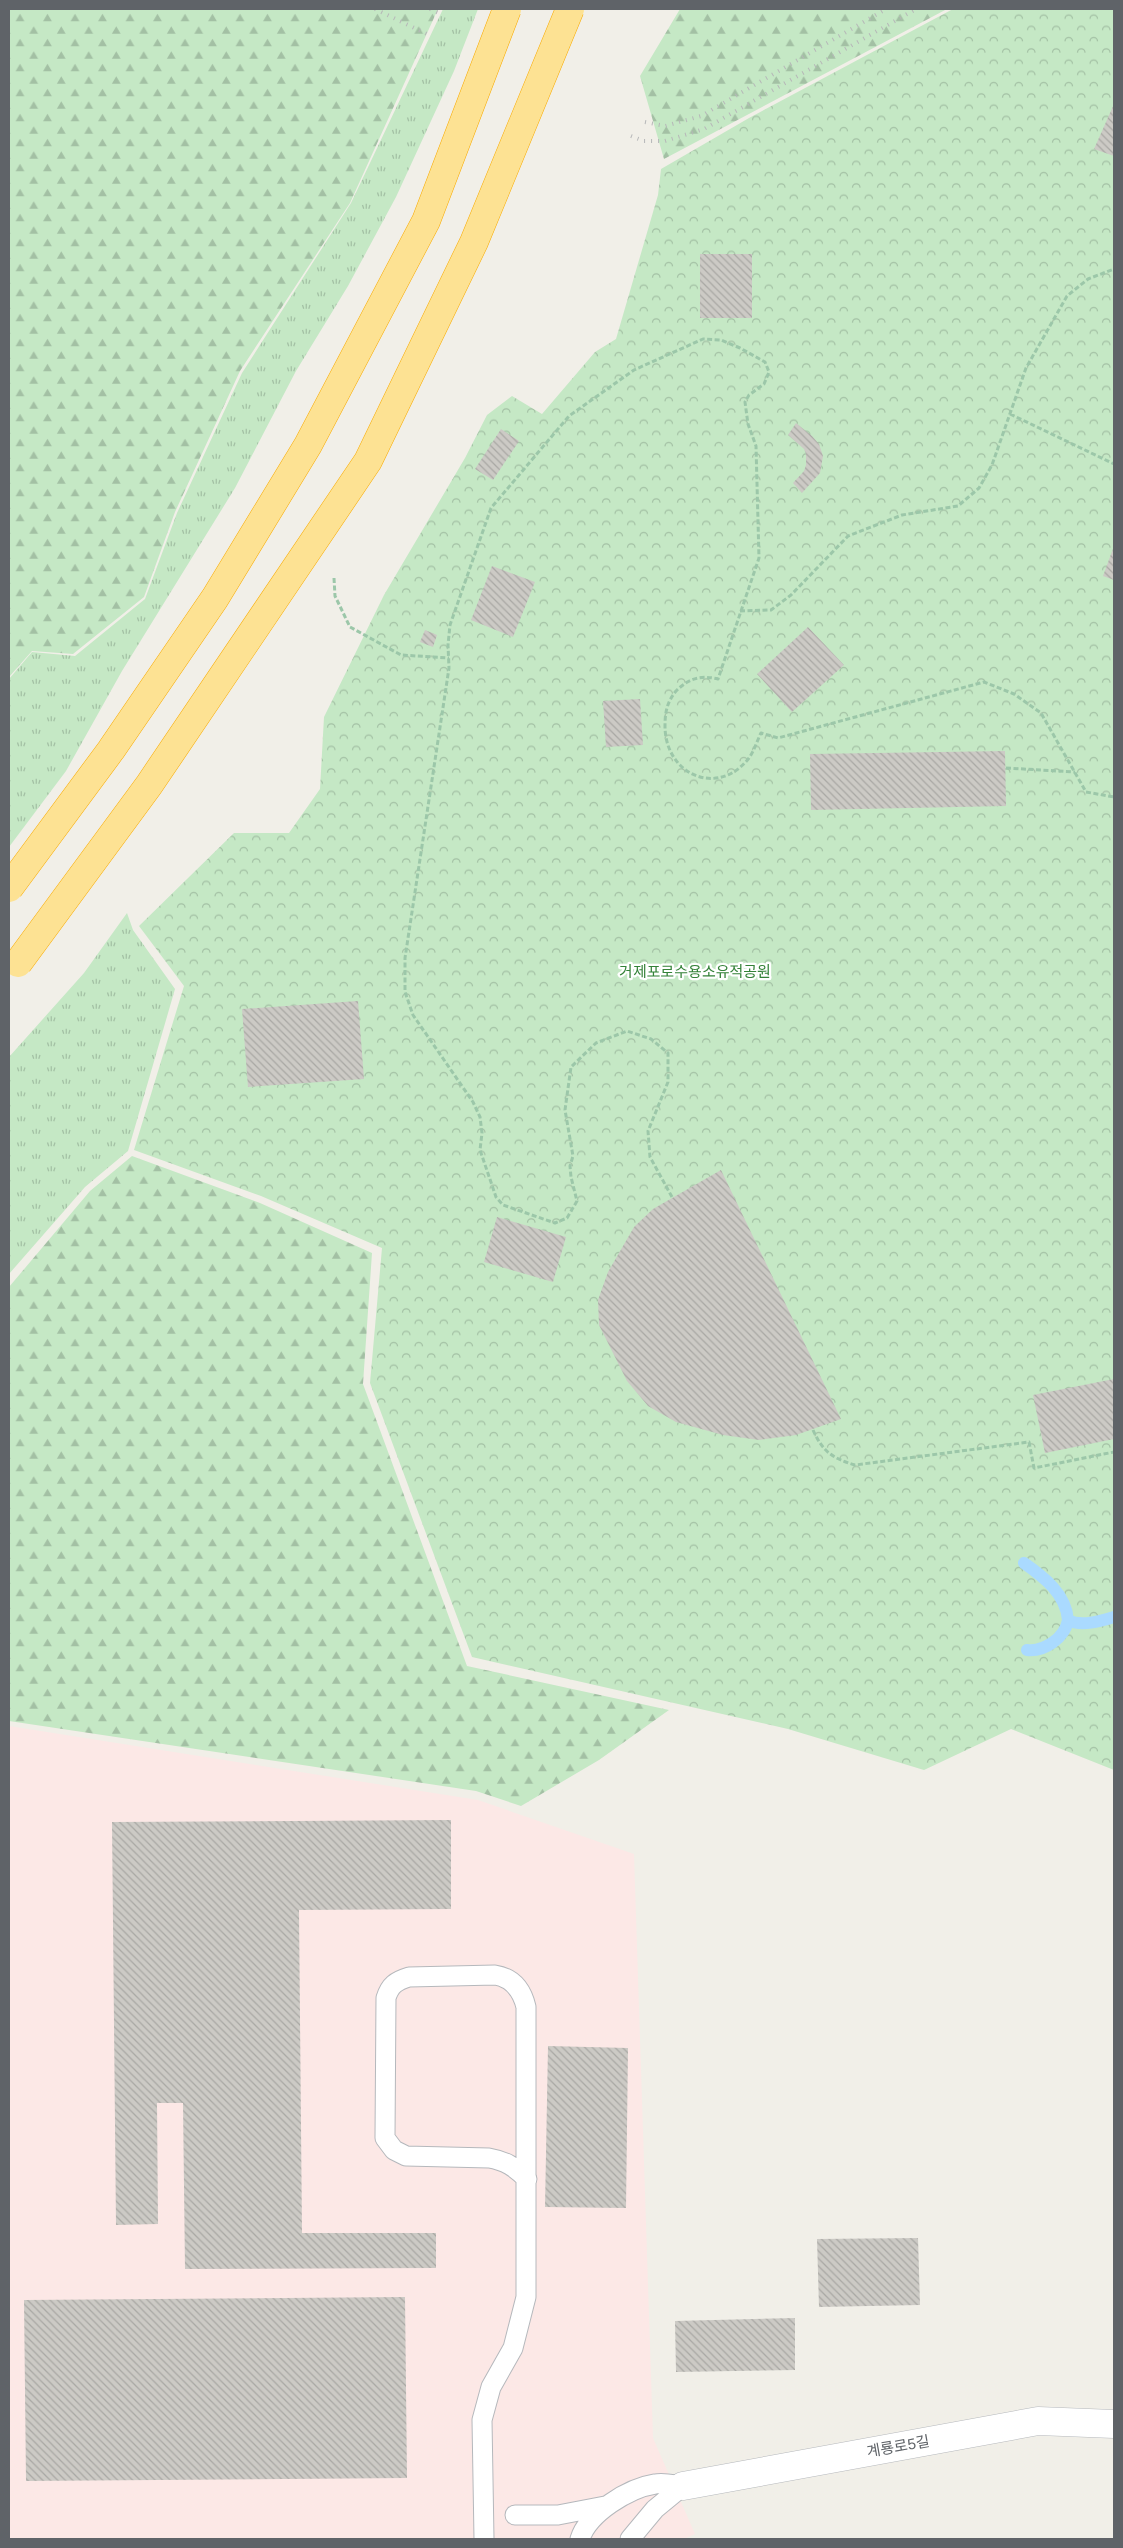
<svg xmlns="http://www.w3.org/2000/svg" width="1123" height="2548" font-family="Helvetica,'Noto Sans KR',sans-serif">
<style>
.medical{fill:#fce8e6}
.grass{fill:url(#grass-tufts)}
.forest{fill:url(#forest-firs)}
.park{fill:url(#park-crowns)}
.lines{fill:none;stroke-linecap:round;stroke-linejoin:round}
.stream{stroke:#aadaff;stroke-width:12}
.building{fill:url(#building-back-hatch)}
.lane-casing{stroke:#b5b8bc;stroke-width:21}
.street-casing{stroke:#b5b8bc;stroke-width:29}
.path{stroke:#9cc7a9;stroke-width:3;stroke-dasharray:5 2.5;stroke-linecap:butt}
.lane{stroke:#fff;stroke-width:19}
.street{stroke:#fff;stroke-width:28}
.rail{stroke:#b6b7b8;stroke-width:4;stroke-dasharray:1 6;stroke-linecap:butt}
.highway-bridge-casing{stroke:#f9ab00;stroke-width:29;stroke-linecap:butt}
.highway-bridge{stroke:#fde293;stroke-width:28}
.labels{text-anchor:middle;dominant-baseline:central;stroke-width:4.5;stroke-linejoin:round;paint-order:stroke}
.park-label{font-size:15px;fill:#348238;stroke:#fff}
.street-label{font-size:15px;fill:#5f6368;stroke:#fff}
</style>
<defs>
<pattern id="grass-tufts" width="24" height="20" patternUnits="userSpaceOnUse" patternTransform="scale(1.25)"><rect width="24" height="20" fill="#c5e8c5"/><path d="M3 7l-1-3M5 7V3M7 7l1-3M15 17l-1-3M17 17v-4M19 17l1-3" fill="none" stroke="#a3c0a4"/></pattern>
<pattern id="forest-firs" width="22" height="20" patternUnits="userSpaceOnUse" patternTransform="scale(1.25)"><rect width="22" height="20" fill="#c5e8c5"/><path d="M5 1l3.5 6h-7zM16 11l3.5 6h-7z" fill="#a3c0a4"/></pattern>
<pattern id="park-crowns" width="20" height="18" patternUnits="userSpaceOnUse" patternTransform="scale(1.25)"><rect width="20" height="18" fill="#c5e8c5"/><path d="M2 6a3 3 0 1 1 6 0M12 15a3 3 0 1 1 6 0" fill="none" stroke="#a3c0a4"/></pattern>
<pattern id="building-back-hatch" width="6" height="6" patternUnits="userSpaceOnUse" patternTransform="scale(1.25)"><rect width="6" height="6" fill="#cccac5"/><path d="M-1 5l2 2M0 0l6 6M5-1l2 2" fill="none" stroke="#a9a8a4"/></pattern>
</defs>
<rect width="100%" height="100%" fill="#f1efe8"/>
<path class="medical" d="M 9,1726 L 478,1800 L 634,1854 L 653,2438 L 695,2534 L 684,2539 L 9,2539 Z"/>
<path class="grass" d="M 443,9 L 478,9 L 454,71 L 396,197 L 348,286 L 296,371 L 235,488 L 122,671 L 66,771 L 9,847 L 9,679 L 32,652 L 75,656 L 145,599 L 177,513 L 242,373 L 351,203 Z
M 127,913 L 133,930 L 175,989 L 128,1151 L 85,1187 L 9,1274 L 9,1057 L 84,973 Z"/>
<path class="forest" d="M 9,9 L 438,9 L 350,203 L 240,371 L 175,512 L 144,597 L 73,654 L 32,651 L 9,677 Z
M 680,9 L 947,9 L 664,159 L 640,76 Z
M 132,1156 L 260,1203 L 372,1253 L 363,1384 L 467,1666 L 669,1710 L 599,1760 L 521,1806 L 476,1791 L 9,1721 L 9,1287 L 90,1191 Z"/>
<path class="park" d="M 953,9 L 1114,9 L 1114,1770 L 1011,1729 L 924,1770 L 788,1729 L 472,1657 L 370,1383 L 382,1248 L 261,1196 L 134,1150 L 184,986 L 139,926 L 234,833 L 289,833 L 320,789 L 324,717 L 384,595 L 465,458 L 487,415 L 512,396 L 542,414 L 595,352 L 616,339 L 658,195 L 661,169 L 749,118 Z"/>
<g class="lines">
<path class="stream" d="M 1024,1563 C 1044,1577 1066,1594 1068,1620
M 1027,1650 C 1044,1652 1065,1638 1068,1620 C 1081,1627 1101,1621 1114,1617"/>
</g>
<path class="building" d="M 1114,104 L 1114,156 L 1094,149 Z
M 700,254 L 752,254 L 752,318 L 700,318 Z
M 796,423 L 812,436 L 819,444 L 823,456 L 820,473 L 802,493 L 793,483 L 804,471 L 806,465 L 806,454 L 804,449 L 788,435 Z
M 501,429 L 519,441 L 493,480 L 475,469 Z
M 1114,546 L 1114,580 L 1103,576 Z
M 492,566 L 535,582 L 513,637 L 471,620 Z
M 808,627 L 844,665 L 792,712 L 757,674 Z
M 425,630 L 437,635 L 433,647 L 420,642 Z
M 640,699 L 643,745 L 606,747 L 603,701 Z
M 1005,751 L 1006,806 L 811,810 L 810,754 Z
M 358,1001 L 364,1079 L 248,1087 L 242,1009 Z
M 721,1170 L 841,1419 L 796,1435 L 759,1440 L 723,1435 L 676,1422 L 648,1406 L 627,1381 L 599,1325 L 598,1300 L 608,1272 L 634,1227 L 653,1209 Z
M 497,1217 L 566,1237 L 553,1282 L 484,1262 Z
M 1114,1379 L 1114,1439 L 1045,1453 L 1033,1395 Z
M 451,1820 L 451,1909 L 299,1910 L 302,2233 L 436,2233 L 436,2268 L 185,2269 L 183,2103 L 157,2103 L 158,2224 L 116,2225 L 112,1822 Z
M 548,2046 L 628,2048 L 626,2208 L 545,2207 Z
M 918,2238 L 920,2305 L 819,2307 L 817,2239 Z
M 405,2297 L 407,2478 L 26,2481 L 24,2300 Z
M 795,2318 L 795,2370 L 676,2372 L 675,2321 Z"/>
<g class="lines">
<g class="lane-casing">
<path id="lane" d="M 515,2515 L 558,2515 L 605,2506
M 484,2539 L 482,2420 L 491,2387 L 513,2348 L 526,2297 L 526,2007 C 522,1990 513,1978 495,1975 L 409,1977 C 396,1981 390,1985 386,1998 L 385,2138 L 394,2150 L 406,2156 L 489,2158 C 506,2161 515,2167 527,2179
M 580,2539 C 588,2513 629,2488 655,2484 C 664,2482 674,2485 683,2486
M 630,2539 L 655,2509 L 683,2486"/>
</g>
<g class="street-casing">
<path id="street" d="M 683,2486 L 1038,2421 L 1114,2424"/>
</g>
<path class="path" d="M 1010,414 L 1114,464
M 334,578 L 335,596 L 350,627 L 401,655 L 449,658
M 740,611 L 771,610 L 791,595 L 848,536 L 902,515 L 958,506 L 979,488 L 992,465 L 1026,368 L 1067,296 L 1088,279 L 1114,269
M 1006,768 L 1075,772
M 672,1197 L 650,1157 L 648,1131 L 668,1082 L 668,1053 L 651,1039 L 627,1031 L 596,1043 L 571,1067 L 565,1110 L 573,1156 L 570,1166 L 571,1177 L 577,1201 L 567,1218 L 555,1223 L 503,1205 L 496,1197 L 480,1150 L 482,1133 L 480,1117 L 473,1102 L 413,1015 L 405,992 L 405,958 L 449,668 L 448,645 L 450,625 L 491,508 L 569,416 L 634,370 L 703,339 L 721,340 L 740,348 L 765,362 L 769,372 L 764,384 L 749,395 L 745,402 L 748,424 L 756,446 L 759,558 L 718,679 C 701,675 689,678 676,691 C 667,702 665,712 665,726 C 665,775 718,798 749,758 C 754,751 757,741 761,733 L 778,738 L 984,682 L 1014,694 L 1041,713 L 1086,792 L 1114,797
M 813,1430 C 823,1452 832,1458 855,1465 L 1029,1442 L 1034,1468 L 1114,1452"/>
<use href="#lane" class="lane"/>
<use href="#street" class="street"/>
<path class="rail" d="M 375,9 L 431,36
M 430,9 L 441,14
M 645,122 L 665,126 L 701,116 L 886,9
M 631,136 L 644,141 L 665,141 L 704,129 L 916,9"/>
<g class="highway-bridge-casing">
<path id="highway-bridge" d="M 9,888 L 111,750 L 215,598 L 308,445 L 426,221 L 507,9
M 18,963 L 149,785 L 368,461 L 474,242 L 570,9"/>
</g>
<use href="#highway-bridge" class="highway-bridge"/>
</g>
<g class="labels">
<g class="park-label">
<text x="695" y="971">거제포로수용소유적공원</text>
</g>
<g class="street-label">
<text transform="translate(898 2446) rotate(-10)">계룡로5길</text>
</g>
</g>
<rect width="1123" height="2548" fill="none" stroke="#5f6368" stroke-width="20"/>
</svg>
